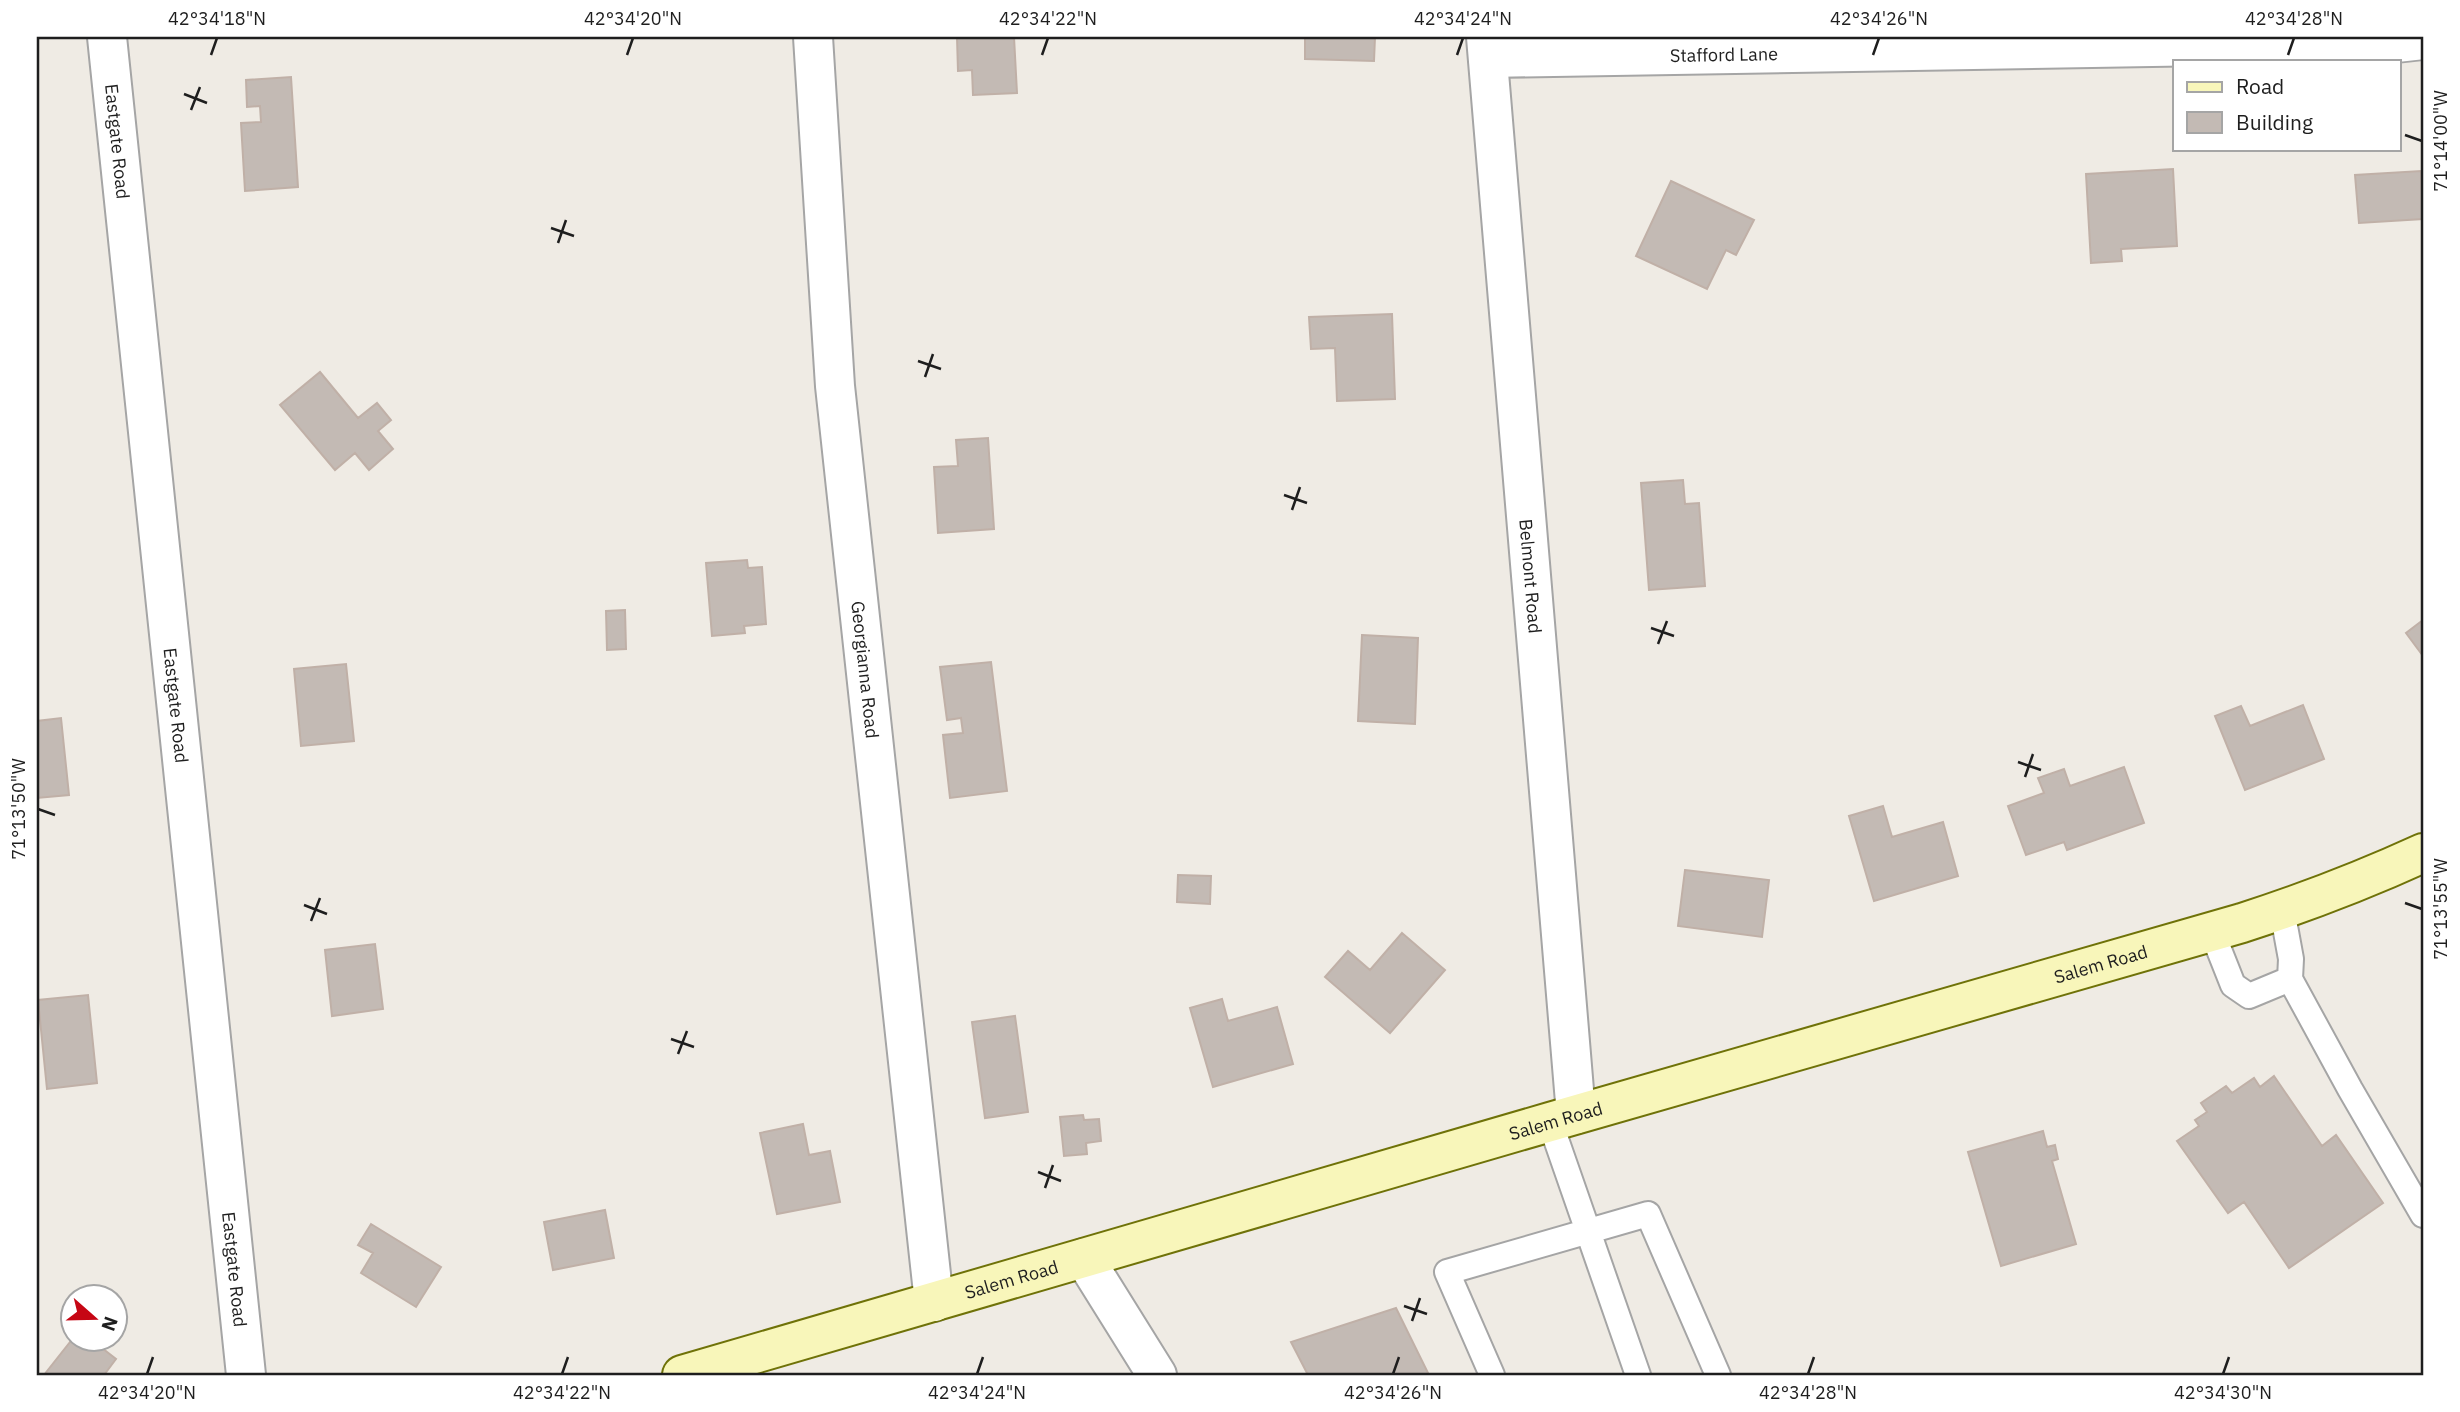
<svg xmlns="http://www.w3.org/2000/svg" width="2460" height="1412" font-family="'IBM Plex Sans',sans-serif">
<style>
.building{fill:#c3bab4;stroke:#c0b0a7;stroke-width:2}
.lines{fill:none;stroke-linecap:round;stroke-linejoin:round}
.lane-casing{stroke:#a5a5a5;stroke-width:28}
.street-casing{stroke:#a5a5a5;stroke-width:42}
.secondary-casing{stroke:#6f7208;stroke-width:42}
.lane{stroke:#fff;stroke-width:24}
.street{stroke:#fff;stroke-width:38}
.secondary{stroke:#f8f6ba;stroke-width:38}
.ticks{fill:none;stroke:#1e1e1e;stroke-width:2.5}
.labels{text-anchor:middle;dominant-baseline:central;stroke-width:6;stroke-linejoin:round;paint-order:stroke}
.street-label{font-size:18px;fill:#1e1e1e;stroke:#fff}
.neatline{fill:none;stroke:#1e1e1e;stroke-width:2.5}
.ticks-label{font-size:18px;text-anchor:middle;fill:#1e1e1e}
</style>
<rect width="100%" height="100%" fill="#efebe4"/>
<path class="building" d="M 957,37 L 1014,37 L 1017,93 L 973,95 L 972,70 L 958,71 Z
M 1305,37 L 1375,37 L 1374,61 L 1305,59 Z
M 291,77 L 298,187 L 245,191 L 241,123 L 261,122 L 260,106 L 247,107 L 246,80 Z
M 2173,169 L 2177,246 L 2121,249 L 2122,261 L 2091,263 L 2086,174 Z
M 2421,171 L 2423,219 L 2359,223 L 2355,175 Z
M 1671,181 L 1754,220 L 1736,255 L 1726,250 L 1707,289 L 1636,256 Z
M 1392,314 L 1395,399 L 1337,401 L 1335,348 L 1311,349 L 1309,317 Z
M 320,372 L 358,418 L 377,403 L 391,420 L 378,431 L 393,449 L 369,470 L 355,453 L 335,470 L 280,405 Z
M 988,438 L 994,529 L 938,533 L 934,467 L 958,466 L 956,440 Z
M 1683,480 L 1685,504 L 1699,503 L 1705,586 L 1649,590 L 1641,483 Z
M 747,560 L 748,568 L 762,567 L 766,624 L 744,626 L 745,633 L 712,636 L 706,563 Z
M 625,610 L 626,649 L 607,650 L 606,611 Z
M 2423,620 L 2423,656 L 2406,633 Z
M 1362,635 L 1418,638 L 1415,724 L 1358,721 Z
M 991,662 L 1007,791 L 950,798 L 943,735 L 963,733 L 961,718 L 947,720 L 940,667 Z
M 346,664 L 354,741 L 301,746 L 294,669 Z
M 2303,705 L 2324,759 L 2245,790 L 2215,716 L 2241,706 L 2250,726 Z
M 61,718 L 69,795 L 37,798 L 37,721 Z
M 2124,767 L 2144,823 L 2067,850 L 2064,842 L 2026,855 L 2008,806 L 2044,793 L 2038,778 L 2064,769 L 2070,786 Z
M 1883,806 L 1892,837 L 1943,822 L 1958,876 L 1874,901 L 1849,816 Z
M 1685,870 L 1769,880 L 1762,937 L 1678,926 Z
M 1178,875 L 1211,876 L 1210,904 L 1177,902 Z
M 1402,933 L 1445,970 L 1390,1033 L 1325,977 L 1348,951 L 1370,970 Z
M 375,944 L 383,1009 L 332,1016 L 325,950 Z
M 88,995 L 97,1083 L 47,1089 L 38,1000 Z
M 1222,999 L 1228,1021 L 1277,1007 L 1293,1064 L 1213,1087 L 1190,1008 Z
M 1015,1016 L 1028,1112 L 985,1118 L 972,1022 Z
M 2274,1076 L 2322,1146 L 2336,1135 L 2383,1203 L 2289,1268 L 2244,1202 L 2228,1213 L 2177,1141 L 2199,1126 L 2195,1120 L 2207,1112 L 2201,1103 L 2226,1086 L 2232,1093 L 2254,1078 L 2260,1087 Z
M 1083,1115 L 1084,1120 L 1099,1119 L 1101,1141 L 1086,1143 L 1087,1154 L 1064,1156 L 1060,1117 Z
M 803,1124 L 809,1155 L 830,1151 L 840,1202 L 777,1214 L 760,1133 Z
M 2043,1131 L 2047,1147 L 2055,1145 L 2058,1159 L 2052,1161 L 2076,1244 L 2001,1266 L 1968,1152 Z
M 605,1210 L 614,1258 L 553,1270 L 544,1222 Z
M 371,1224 L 441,1267 L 416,1307 L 361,1273 L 373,1253 L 358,1245 Z
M 1396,1308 L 1429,1375 L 1308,1375 L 1291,1342 Z
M 74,1337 L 89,1338 L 116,1359 L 104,1375 L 44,1375 Z"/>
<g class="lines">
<g class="lane-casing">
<path id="lane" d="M 2212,932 L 2233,985 L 2249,996 L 2290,979 L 2291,959 L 2282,910
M 2290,979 L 2350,1089 L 2423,1215
M 1550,1122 L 1638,1375
M 1492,1375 L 1447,1272 L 1648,1214 L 1718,1375"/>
</g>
<g class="street-casing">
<g id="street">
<path id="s1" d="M 107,37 L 246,1375"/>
<path id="s2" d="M 813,37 L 835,386 L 934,1302"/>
<path id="s3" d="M 1486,37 L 1576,1114"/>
<path id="s4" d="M 1488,58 L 2396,43 L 2423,40"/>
<path d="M 1084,1258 L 1157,1375"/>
</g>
</g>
<g class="secondary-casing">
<g id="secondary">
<path id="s5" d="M 682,1375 L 1550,1122 L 2242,923 C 2304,903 2364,880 2423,853"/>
</g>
</g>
<use href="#lane" class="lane"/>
<use href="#street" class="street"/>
<use href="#secondary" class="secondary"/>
</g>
<path class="ticks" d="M 211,55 L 217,38M 627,55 L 633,38M 1042,55 L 1048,38M 1457,55 L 1463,38M 1873,55 L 1879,38M 2288,55 L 2294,38M 184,94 L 207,103M 191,110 L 200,87M 2405,135 L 2422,141M 551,228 L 574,236M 558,243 L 566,220M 918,361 L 941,369M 925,377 L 933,354M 1284,495 L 1307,503M 1292,510 L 1300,487M 1651,628 L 1674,636M 1658,644 L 1667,621M 2018,762 L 2041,770M 2025,777 L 2033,754M 38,809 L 55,815M 2405,903 L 2422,909M 304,905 L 327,914M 311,921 L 320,898M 671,1039 L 694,1047M 678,1054 L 687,1031M 1038,1172 L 1061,1181M 1045,1188 L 1053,1165M 1404,1306 L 1427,1314M 1412,1321 L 1420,1298M 147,1374 L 153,1357M 562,1374 L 568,1357M 977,1374 L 983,1357M 1393,1374 L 1399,1357M 1808,1374 L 1814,1357M 2223,1374 L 2229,1357"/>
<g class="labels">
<g class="street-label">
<text stroke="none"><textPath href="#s4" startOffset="236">Stafford Lane</textPath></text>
<text stroke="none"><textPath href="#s1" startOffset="105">Eastgate Road</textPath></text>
<text stroke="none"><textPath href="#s3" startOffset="541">Belmont Road</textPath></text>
<text stroke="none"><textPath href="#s2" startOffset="635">Georgianna Road</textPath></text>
<text stroke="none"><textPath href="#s1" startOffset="672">Eastgate Road</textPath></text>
<text stroke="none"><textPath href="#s5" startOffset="1477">Salem Road</textPath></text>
<text stroke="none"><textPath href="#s5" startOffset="910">Salem Road</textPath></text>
<text stroke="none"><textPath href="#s1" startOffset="1239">Eastgate Road</textPath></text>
<text stroke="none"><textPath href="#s5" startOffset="343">Salem Road</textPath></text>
</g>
</g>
<rect width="2460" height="1412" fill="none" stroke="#ffffff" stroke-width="77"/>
<rect x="2173" y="60" width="228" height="91" fill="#ffffff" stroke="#a5a5a5" stroke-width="2"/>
<rect x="2187" y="82" width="35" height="10" fill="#f8f6ba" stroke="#a5a5a5" stroke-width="2"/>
<text x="2236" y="94" font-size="21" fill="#1e1e1e">Road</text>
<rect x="2187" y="112" width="35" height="21" fill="#c3bab4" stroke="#a5a5a5" stroke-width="2"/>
<text x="2236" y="130" font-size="21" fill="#1e1e1e">Building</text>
<g transform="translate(94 1318) rotate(110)"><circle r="33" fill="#ffffff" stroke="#a5a5a5" stroke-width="2"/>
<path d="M0-5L12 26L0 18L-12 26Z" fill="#c60614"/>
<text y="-10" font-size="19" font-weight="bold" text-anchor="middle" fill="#1e1e1e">N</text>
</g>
<rect x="38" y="38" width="2384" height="1336" class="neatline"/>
<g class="ticks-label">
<text x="217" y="25">42°34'18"N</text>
<text x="633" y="25">42°34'20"N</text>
<text x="1048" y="25">42°34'22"N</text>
<text x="1463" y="25">42°34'24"N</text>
<text x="1879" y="25">42°34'26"N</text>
<text x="2294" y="25">42°34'28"N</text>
<text transform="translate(2441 141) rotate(-90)" y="6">71°14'00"W</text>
<text transform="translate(19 809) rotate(-90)" y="6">71°13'50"W</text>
<text transform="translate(2441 909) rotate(-90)" y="6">71°13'55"W</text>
<text x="147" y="1399">42°34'20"N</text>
<text x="562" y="1399">42°34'22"N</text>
<text x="977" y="1399">42°34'24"N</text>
<text x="1393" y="1399">42°34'26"N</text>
<text x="1808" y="1399">42°34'28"N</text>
<text x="2223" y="1399">42°34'30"N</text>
</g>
</svg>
